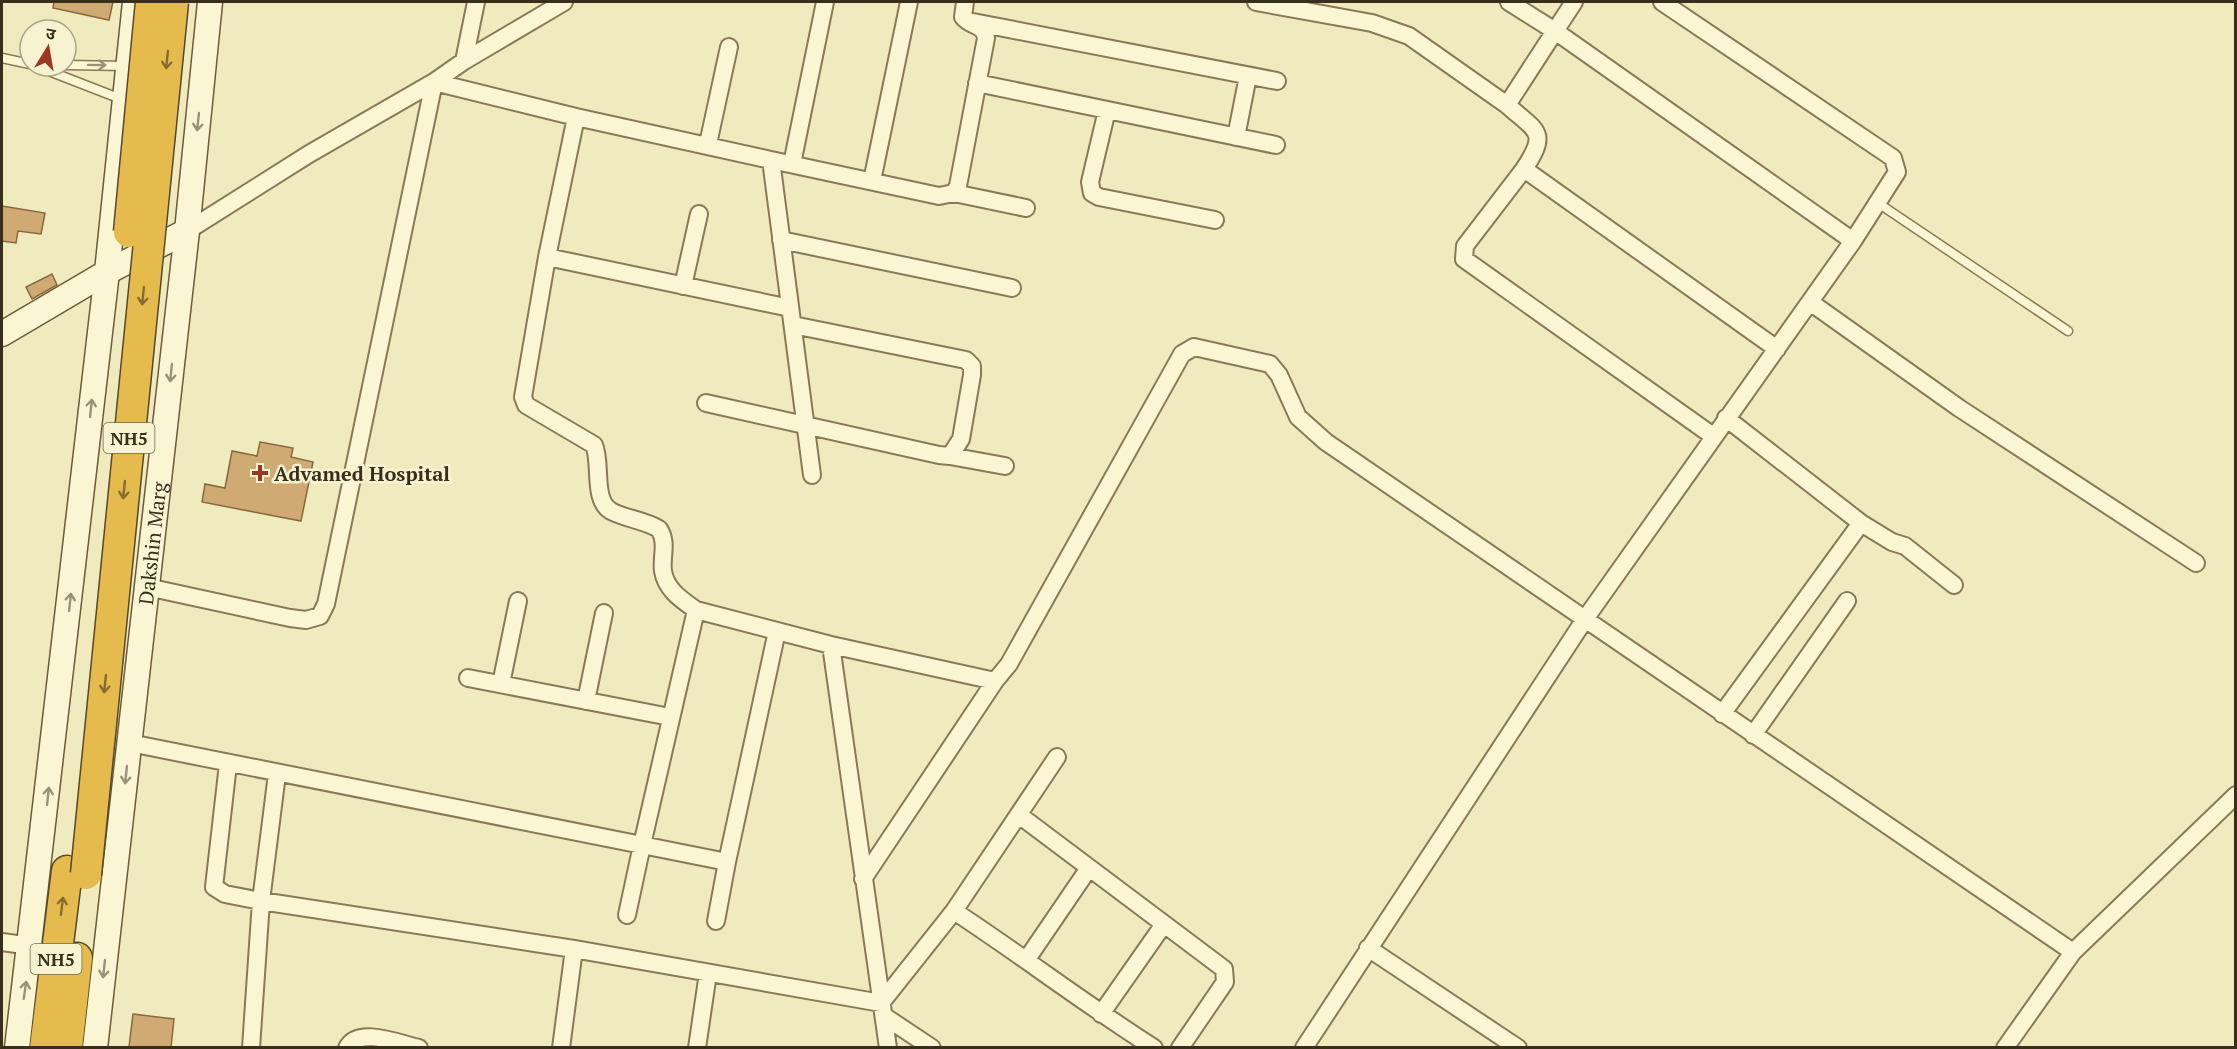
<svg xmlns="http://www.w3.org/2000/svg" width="2237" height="1049" font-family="'PT Serif','Noto Sans Devanagari',serif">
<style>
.building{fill:#d0aa73;stroke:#89683c;stroke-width:1.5}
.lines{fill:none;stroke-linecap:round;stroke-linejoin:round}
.lane-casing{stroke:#897a57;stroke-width:11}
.street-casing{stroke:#897a57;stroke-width:20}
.secondary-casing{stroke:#6b5b3a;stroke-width:27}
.highway-casing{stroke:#57472c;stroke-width:33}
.lane{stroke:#faf5d3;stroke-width:8}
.street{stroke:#faf5d3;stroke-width:16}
.secondary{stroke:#faf5d3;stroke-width:24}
.highway{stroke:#e4bb4c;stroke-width:30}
.highway-bridge-casing{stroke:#57472c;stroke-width:33;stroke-linecap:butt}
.highway-bridge{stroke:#e4bb4c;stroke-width:30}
.oneway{stroke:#856d32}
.oneway2{stroke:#999278}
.poi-dot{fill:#9b3824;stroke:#f7f2cf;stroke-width:2}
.labels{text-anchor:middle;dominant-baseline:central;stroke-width:5;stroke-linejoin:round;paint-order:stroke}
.shield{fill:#f7f2cf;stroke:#716952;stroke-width:1.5}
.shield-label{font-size:18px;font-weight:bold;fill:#382e1c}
.poi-label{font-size:20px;font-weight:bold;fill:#382e1c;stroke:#f7f2cf;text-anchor:start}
.street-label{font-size:20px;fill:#382e1c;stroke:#f7f2cf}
</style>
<rect width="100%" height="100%" fill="#f0eabf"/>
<path class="building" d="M 54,2 L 113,2 L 109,20 L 53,8 Z
M 2,206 L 45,213 L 41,234 L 18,231 L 16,243 L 2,241 Z
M 52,274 L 57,285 L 32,299 L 26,287 Z
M 260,442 L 293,448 L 291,457 L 313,462 L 301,521 L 202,502 L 205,484 L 225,488 L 232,451 L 257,456 Z
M 133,1014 L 174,1019 L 171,1047 L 129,1047 Z"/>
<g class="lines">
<g class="lane-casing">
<path id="lane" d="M 2,58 L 30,64
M 66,65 L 126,66
M 36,66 L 121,99
M 1878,203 L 2068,331"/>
</g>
<g class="street-casing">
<path id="street" d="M 1256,2 L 1372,23 L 1409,36 L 1507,105
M 1509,2 L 1555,31 L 1574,2
M 973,22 L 1277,81
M 464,61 L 476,2
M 977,83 L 1276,145
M 1107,110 L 1090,182 L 1092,193 L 1099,197 L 1215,220
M 576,117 L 771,160 L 812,475
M 1236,137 L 1248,76
M 708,144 L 729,47
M 771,160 L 939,196 L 954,193 L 958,186 L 986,38 C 984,24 971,27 963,17 L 965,2
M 792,164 L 825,2
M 1524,169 L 1465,246 L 1464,259 L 1713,436
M 872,181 L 909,2
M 954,193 L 1026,208
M 187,231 L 309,154 L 434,82 L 464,61 L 564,2
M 781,240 L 1012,288
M 547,257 L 790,308
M 683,286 L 699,214
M 1810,302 L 1959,408 L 2196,563
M 1777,349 L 1524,169 C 1549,131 1537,132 1507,105 L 1555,31 L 1853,241
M 706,403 L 939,455 L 950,456 L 961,439 L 972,375 L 972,366 L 966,360 L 793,325
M 1726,418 L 1861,523 L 1892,542 L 1905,546 L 1954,585
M 950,456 L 1005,466
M 147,587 L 290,618 L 306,620 L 320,616 L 326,604 L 434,82 L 576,117 L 547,257 L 523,397 L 526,405 L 594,445 C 602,463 592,500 611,511 C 626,519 644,520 659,529 C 668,543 661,556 663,571 C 666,590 682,600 696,610 L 831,645 L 888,1048
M 696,610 L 642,845 L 727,862 L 777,631
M 831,645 L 995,681 L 1009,664 L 1182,354 L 1194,347 L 1270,364 L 1279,375 L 1298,417 L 1326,442 L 1585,619 L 1853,241 L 1897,172 L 1893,158 L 1662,2
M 468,678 L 670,717
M 501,684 L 518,601
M 586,701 L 604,613
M 1722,714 L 1861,523
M 1753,735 L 1847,601
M 130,743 L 642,845 L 627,915
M 228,764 L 214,887 L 225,894 L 261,901 L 277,774
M 1019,815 L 1224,969 L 1225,982 L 1180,1048
M 863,879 L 995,681
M 954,911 C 1021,955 1085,1004 1154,1048
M 716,921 L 727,862
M 2,942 L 31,946
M 1368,948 L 1518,1048
M 2073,952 L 2236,795
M 1027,959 L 1089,868
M 1101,1014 L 1164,924
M 884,1016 L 932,1048
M 251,1048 L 261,901 L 574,949 L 881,1003 L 954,911 L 1057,757
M 347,1048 C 358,1026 400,1044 419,1048
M 561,1048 L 574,949
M 697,1048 L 708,973
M 1304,1048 L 1585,619 L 2073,952 L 2005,1048"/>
</g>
<g class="secondary-casing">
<g id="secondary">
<path d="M 2,334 L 107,272 L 187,231"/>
<path d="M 17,1048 L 107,272 L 135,2"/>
<path id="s1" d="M 95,1048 L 187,231 L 210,2"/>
</g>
</g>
<g class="highway-casing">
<path id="highway" d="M 45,1048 L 67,871
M 67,1048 L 77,958"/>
</g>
<use href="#lane" class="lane"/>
<use href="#street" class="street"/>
<use href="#secondary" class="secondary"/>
<use href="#highway" class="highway"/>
<g class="highway-bridge-casing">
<path id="highway-bridge" d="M 129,232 L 151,2
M 86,874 L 173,2"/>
</g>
<use href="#highway-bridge" class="highway-bridge"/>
</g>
<defs><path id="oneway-shaft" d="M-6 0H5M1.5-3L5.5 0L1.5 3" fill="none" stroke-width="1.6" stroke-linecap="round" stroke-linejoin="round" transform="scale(1.5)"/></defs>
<g class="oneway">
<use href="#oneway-shaft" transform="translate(167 60) rotate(96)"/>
<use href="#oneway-shaft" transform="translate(143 296) rotate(96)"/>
<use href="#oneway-shaft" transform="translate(124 490) rotate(96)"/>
<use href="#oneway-shaft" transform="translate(105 684) rotate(96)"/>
<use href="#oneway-shaft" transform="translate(62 906) rotate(-83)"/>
</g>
<g class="oneway2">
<use href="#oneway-shaft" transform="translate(97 65) rotate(1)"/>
<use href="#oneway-shaft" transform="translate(198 122) rotate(96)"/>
<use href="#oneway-shaft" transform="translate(171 373) rotate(96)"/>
<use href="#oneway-shaft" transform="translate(91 408) rotate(-84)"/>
<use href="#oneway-shaft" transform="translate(70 602) rotate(-84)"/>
<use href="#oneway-shaft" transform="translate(126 775) rotate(96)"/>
<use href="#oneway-shaft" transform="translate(48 796) rotate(-84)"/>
<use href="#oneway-shaft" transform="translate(104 969) rotate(96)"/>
<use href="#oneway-shaft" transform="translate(25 990) rotate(-82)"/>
</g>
<path class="poi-dot" d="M257 464h6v6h6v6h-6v6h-6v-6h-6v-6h6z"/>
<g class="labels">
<g class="shield">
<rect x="103.5" y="423" width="51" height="30" rx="4.5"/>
<rect x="30.5" y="944" width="51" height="30" rx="4.5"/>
</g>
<g class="shield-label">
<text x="129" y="438">NH5</text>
<text x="56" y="959">NH5</text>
</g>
<g class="poi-label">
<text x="274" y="473">Advamed Hospital</text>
</g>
<g class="street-label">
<text stroke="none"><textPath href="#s1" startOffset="508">Dakshin Marg</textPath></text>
</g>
</g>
<rect width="2237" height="1049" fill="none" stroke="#382e1c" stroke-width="6"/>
<g transform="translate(48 48) rotate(11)"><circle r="28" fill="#f7f2cf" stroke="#aba487" stroke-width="1.5"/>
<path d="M0-4.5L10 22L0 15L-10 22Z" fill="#9b3824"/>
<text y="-9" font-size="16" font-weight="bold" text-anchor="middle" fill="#382e1c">उ</text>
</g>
</svg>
